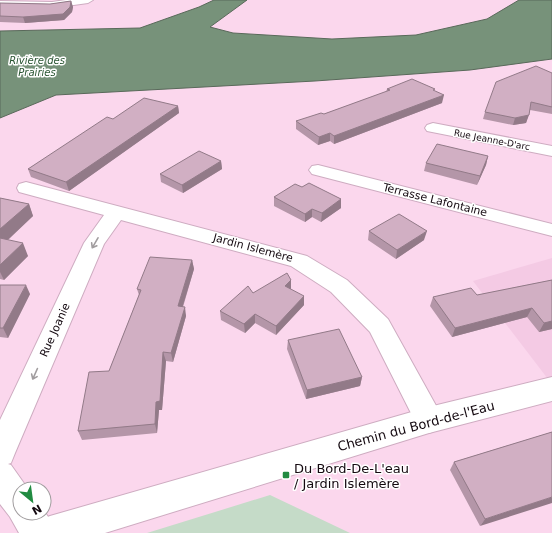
<svg xmlns="http://www.w3.org/2000/svg" width="552" height="533" font-family="'DejaVu Sans',sans-serif">
<style>
.built{fill:#f4cae4}
.green{fill:#c5dbc8}
.water{fill:#77927a;stroke:#59695a}
.lines{fill:none;stroke-linecap:round;stroke-linejoin:round}
.minor-casing{stroke:#ceacc1;stroke-width:2}
.tertiary-casing{stroke:#ceacc1;stroke-width:2}
.minor{fill:#fff;fill-rule:evenodd}
.tertiary{fill:#fff;fill-rule:evenodd}
.wall{fill:#b496a8}
.shaded-wall{fill:#927a88}
.building{fill:#d1afc3;stroke:#927a88}
.oneway{stroke:#a19d9f}
.poi-dot{fill:#218b41;stroke:#fff;stroke-width:1.5}
.labels{text-anchor:middle;dominant-baseline:central;stroke-width:3;stroke-linejoin:round;paint-order:stroke}
.far-street-label{font-size:9px;fill:#140910;stroke:#fff}
.far-water-label{font-size:10px;font-style:italic;fill:#285431;stroke:#fff}
.street-label{font-size:11px;fill:#140910;stroke:#fff}
.near-street-label{font-size:13px;fill:#140910;stroke:#fff}
.near-poi-label{font-size:13px;fill:#140910;stroke:#fff;text-anchor:start}
</style>
<rect width="100%" height="100%" fill="#fbd7ed"/>
<path class="built" d="M 552,258 L 552,383 L 551,383 L 473,281 Z"/>
<path class="green" d="M 270,495 L 350,533 L 147,533 Z"/>
<path class="water" d="M 214,0 L 247,0 L 210,27 L 233,33 L 332,39 L 416,35 L 487,19 L 519,0 L 552,0 L 552,59 L 470,70 L 315,81 L 56,95 L 0,118 L 0,31 L 140,28 L 199,7 Z"/>
<g class="lines">
<g class="minor-casing">
<path id="minor" d="M 66,0 L 93,0 L 88,3 L 52,8 L 0,7 L 0,1 L 52,2 Z
M 433,123 L 552,146 L 552,156 L 427,131 L 425,128 L 427,125 Z
M 318,165 L 552,224 L 552,236 L 312,174 L 309,170 L 312,166 Z
M 26,182 L 307,256 L 347,280 L 388,319 L 439,411 L 443,420 L 439,429 L 429,433 L 419,429 L 370,332 L 331,292 L 291,266 L 121,220 L 104,244 L 15,453 L 11,463 L 8,464 L 11,465 L 28,489 L 20,489 L 20,513 L 44,513 L 44,511 L 51,521 L 56,533 L 19,533 L 10,517 L 0,504 L 0,420 L 84,243 L 104,215 L 19,192 L 17,188 L 19,184 Z"/>
</g>
<g class="tertiary-casing">
<path id="tertiary" d="M 552,377 L 552,401 L 429,433 L 105,533 L 33,533 L 38,521 L 50,516 L 429,407 Z"/>
</g>
<use href="#minor" class="minor"/>
<use href="#tertiary" class="tertiary"/>
</g>
<path class="wall" d="M 71,1 L 73,7 L 72,12 L 64,20 L 25,23 L 0,22 L 0,3 L 50,4 Z
M 552,73 L 552,114 L 530,110 L 526,123 L 513,125 L 483,119 L 485,112 Z
M 387,89 L 434,91 L 442,103 L 334,144 L 330,141 L 318,145 L 296,129 L 296,121 L 324,114 L 386,92 Z
M 178,106 L 179,113 L 69,191 L 31,177 L 28,169 L 113,119 Z
M 488,156 L 486,165 L 477,185 L 424,171 L 426,163 Z
M 221,161 L 222,169 L 183,193 L 161,182 L 160,174 Z
M 302,187 L 341,199 L 341,208 L 321,222 L 312,217 L 305,222 L 274,206 L 274,197 Z
M 0,198 L 29,204 L 33,216 L 8,240 L 28,256 L 4,280 L 0,279 Z
M 369,231 L 424,240 L 396,259 L 368,240 Z
M 192,260 L 194,269 L 183,307 L 186,316 L 173,362 L 166,361 L 162,410 L 159,410 L 157,433 L 82,440 L 78,431 L 109,371 L 139,295 L 137,289 Z
M 552,280 L 552,329 L 539,332 L 527,317 L 452,337 L 430,306 L 433,297 L 477,295 Z
M 0,285 L 30,294 L 8,338 L 0,337 Z
M 291,289 L 304,305 L 276,335 L 255,323 L 245,333 L 221,320 L 220,311 Z
M 288,340 L 362,377 L 360,386 L 306,399 L 287,349 Z
M 552,432 L 480,526 L 450,470 L 454,462 Z"/>
<path class="shaded-wall" d="M 71,1 L 73,7 L 72,12 L 64,20 L 25,23 L 23,17 Z
M 444,95 L 442,103 L 334,144 L 334,136 Z
M 178,106 L 179,113 L 69,191 L 66,182 Z
M 529,115 L 526,123 L 513,125 L 515,118 Z
M 330,133 L 330,141 L 318,145 L 319,137 Z
M 488,156 L 486,165 L 477,185 L 480,176 Z
M 221,161 L 222,169 L 183,193 L 182,185 Z
M 341,199 L 341,208 L 321,222 L 322,213 Z
M 29,204 L 33,216 L 0,247 L 0,229 Z
M 312,209 L 312,217 L 305,222 L 305,214 Z
M 427,231 L 424,240 L 396,259 L 397,250 Z
M 23,243 L 28,256 L 4,280 L 0,272 L 0,265 Z
M 192,260 L 194,269 L 180,315 L 178,306 Z
M 291,280 L 291,289 L 285,295 L 285,286 Z
M 26,285 L 30,294 L 8,338 L 3,328 Z
M 304,296 L 304,305 L 276,335 L 276,326 Z
M 185,307 L 186,316 L 173,362 L 171,353 Z
M 532,308 L 527,317 L 452,337 L 455,328 Z
M 255,314 L 255,323 L 245,333 L 244,324 Z
M 552,321 L 552,329 L 539,332 L 544,323 Z
M 163,352 L 166,361 L 162,410 L 159,410 L 157,433 L 155,424 L 156,402 Z
M 362,377 L 360,386 L 306,399 L 307,390 Z
M 552,497 L 552,503 L 480,526 L 485,519 Z"/>
<path class="building" d="M 71,1 L 70,7 L 63,14 L 23,17 L 0,16 L 0,3 L 50,4 Z
M 536,66 L 552,73 L 552,107 L 531,102 L 529,115 L 515,118 L 485,112 L 496,82 Z
M 412,79 L 435,89 L 433,90 L 444,95 L 334,136 L 330,133 L 319,137 L 296,121 L 321,113 L 324,114 L 390,90 L 387,89 Z
M 144,98 L 178,106 L 66,182 L 28,169 L 107,117 L 113,119 Z
M 437,144 L 488,156 L 480,176 L 426,163 Z
M 199,151 L 221,161 L 182,185 L 160,174 Z
M 309,183 L 341,199 L 322,213 L 312,209 L 305,214 L 274,197 L 295,184 L 302,187 Z
M 0,198 L 29,204 L 0,229 Z
M 399,214 L 427,231 L 397,250 L 369,231 Z
M 0,238 L 23,243 L 0,265 Z
M 150,257 L 192,260 L 178,306 L 185,307 L 171,353 L 163,352 L 160,401 L 156,402 L 155,424 L 78,431 L 89,372 L 109,371 L 141,290 L 137,289 Z
M 287,273 L 291,280 L 285,286 L 304,296 L 276,326 L 255,314 L 244,324 L 220,311 L 248,286 L 253,293 Z
M 552,280 L 552,321 L 544,323 L 532,308 L 455,328 L 433,297 L 471,288 L 477,295 Z
M 0,285 L 26,285 L 3,328 L 0,328 Z
M 339,329 L 362,377 L 307,390 L 288,340 Z
M 552,432 L 552,497 L 485,519 L 454,462 Z"/>
<defs><path id="oneway-shaft" d="M-6 0H5M1.5-3L5.5 0L1.5 3" fill="none" stroke-width="1.6" stroke-linecap="round" stroke-linejoin="round"/></defs>
<g class="oneway">
<use href="#oneway-shaft" transform="translate(95 243) rotate(120)"/>
<use href="#oneway-shaft" transform="translate(35 374) rotate(114)"/>
</g>
<rect class="poi-dot" x="282" y="471" width="8" height="8" rx="2"/>
<g class="labels">
<g class="far-street-label">
<text transform="translate(492 140) rotate(11)">Rue Jeanne-D'arc</text>
</g>
<g class="far-water-label">
<text x="37" y="60">Rivière des<tspan x="37" dy="12">Prairies</tspan></text>
</g>
<g class="street-label">
<text transform="translate(435 200) rotate(14)">Terrasse Lafontaine</text>
<text transform="translate(253 248) rotate(15)">Jardin Islemère</text>
<text transform="translate(55 330) rotate(-66)">Rue Joanie</text>
</g>
<g class="near-street-label">
<text transform="translate(416 426) rotate(-15)">Chemin du Bord-de-l'Eau</text>
</g>
<g class="near-poi-label">
<text x="294" y="468">Du Bord-De-L'eau<tspan x="294" dy="15">/ Jardin Islemère</tspan></text>
</g>
</g>
<g transform="translate(32 501) rotate(151)"><circle r="19" fill="#ffffff" stroke="#a19d9f"/>
<path d="M0-3L7 15L0 10L-7 15Z" fill="#218b41"/>
<text y="-6" font-size="11" font-weight="bold" text-anchor="middle" fill="#140910">N</text>
</g>
</svg>
